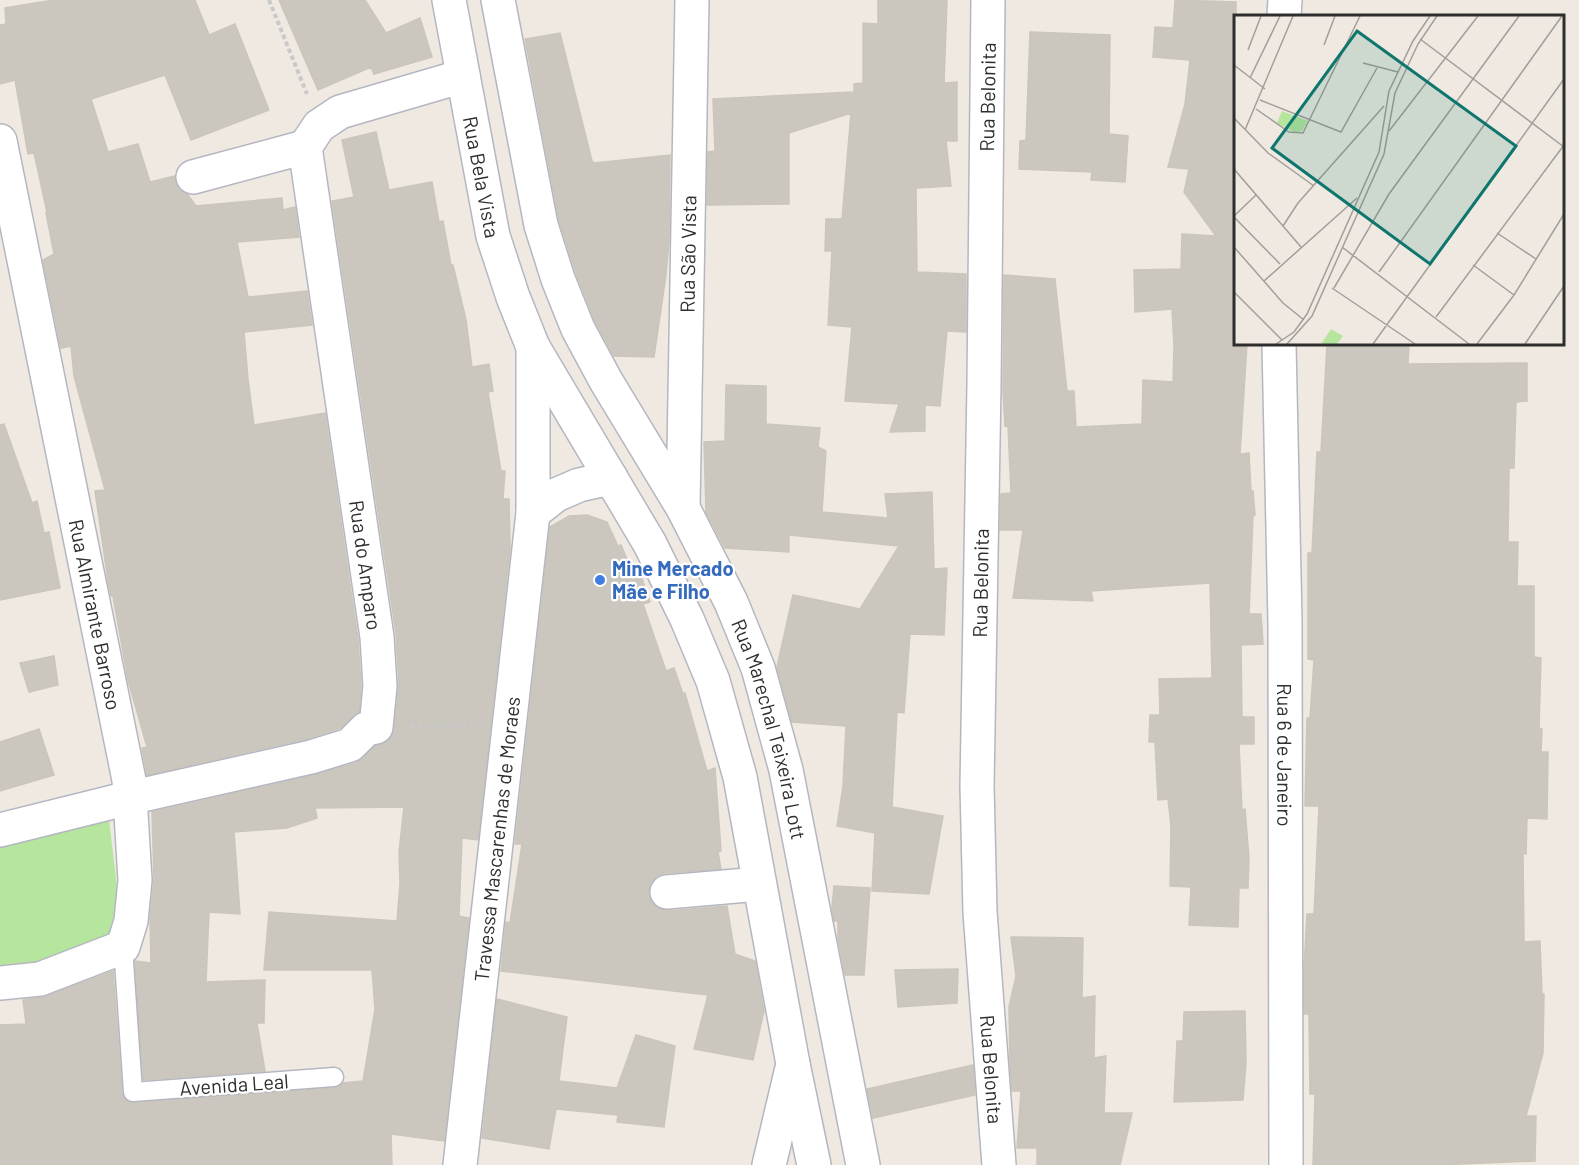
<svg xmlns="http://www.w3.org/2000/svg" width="1579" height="1165" font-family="Barlow,sans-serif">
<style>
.green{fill:#b6e59e}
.building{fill:#cbc7bf;stroke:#cbc5ba;stroke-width:1.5}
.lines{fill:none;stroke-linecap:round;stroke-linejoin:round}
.service-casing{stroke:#b4b7c1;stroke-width:21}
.minor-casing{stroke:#b4b7c1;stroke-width:36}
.tertiary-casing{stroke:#b4b7c1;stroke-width:36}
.path{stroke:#c9c9c9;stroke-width:4;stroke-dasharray:4.5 3;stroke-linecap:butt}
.service{stroke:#fff;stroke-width:18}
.minor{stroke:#fff;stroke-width:33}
.tertiary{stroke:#fff;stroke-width:33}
.shop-dot{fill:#3f7fe0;stroke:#fff;stroke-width:2}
.labels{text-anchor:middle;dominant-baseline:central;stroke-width:4.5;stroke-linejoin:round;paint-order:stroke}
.street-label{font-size:20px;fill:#2e2e2e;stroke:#fff}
.shop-label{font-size:20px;font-weight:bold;fill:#366cbe;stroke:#fff;text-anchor:start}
.inset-road{fill:none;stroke:#a29e99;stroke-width:1.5}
.view{fill:#0f766e;fill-opacity:0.15;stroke:#0f766e;stroke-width:3}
.inset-edge{fill:none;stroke:#2e2e2e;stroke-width:3}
</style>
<rect width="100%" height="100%" fill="#efe9e1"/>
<path class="green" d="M 109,820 L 116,878 L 118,906 L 110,933 L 87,952 L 0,973 L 0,846 Z"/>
<path class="building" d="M 54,0 L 195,0 L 209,35 L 235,24 L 269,110 L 191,140 L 165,75 L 91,99 L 108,152 L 138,144 L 150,182 L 175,176 L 175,182 L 179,190 L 188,195 L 196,206 L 282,198 L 283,210 L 295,207 L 299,237 L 237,242 L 248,297 L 307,291 L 312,325 L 244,332 L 248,379 L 254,425 L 325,413 L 358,639 L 361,686 L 359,713 L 340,728 L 306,739 L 147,775 L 142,748 L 147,747 L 128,680 L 113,596 L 111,596 L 108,581 L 95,491 L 105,490 L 74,376 L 71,346 L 61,348 L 43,260 L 54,254 L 46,213 L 47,212 L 34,153 L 28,154 L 15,80 L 0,84 L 0,25 L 6,24 L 5,8 Z
M 279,0 L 365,0 L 386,33 L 420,18 L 432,57 L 374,74 L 371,67 L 318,90 Z
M 878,0 L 947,0 L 944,83 L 957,82 L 957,141 L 946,141 L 951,186 L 916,188 L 917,272 L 966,274 L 966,332 L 947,331 L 940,406 L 925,405 L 925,431 L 890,432 L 899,404 L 845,401 L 852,327 L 828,325 L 832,251 L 825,251 L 826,219 L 842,219 L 851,113 L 789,133 L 789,204 L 707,205 L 708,152 L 715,151 L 713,99 L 854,92 L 854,84 L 863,83 L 863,23 L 878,24 Z
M 1175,0 L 1236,2 L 1236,344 L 1247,344 L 1240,454 L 1249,453 L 1251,491 L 1253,491 L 1255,515 L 1253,516 L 1249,614 L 1261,614 L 1263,644 L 1241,645 L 1242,717 L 1254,717 L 1254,744 L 1239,744 L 1242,810 L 1245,809 L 1249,858 L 1248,888 L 1239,888 L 1238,927 L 1189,925 L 1191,887 L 1170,886 L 1171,826 L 1168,799 L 1158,800 L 1155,742 L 1149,742 L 1150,715 L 1160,715 L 1159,679 L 1212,678 L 1210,583 L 1091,591 L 1093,601 L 1013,598 L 1023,530 L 1000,530 L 1001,494 L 1011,493 L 1008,425 L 1005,426 L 1003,391 L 1004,275 L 1055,279 L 1067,391 L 1074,391 L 1076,427 L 1142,424 L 1143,380 L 1173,382 L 1174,347 L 1172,309 L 1135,312 L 1134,270 L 1181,269 L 1182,234 L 1216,236 L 1184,192 L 1189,169 L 1168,167 L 1185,104 L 1190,60 L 1153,57 L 1155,27 L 1173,28 Z
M 1030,32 L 1110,35 L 1109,134 L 1128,136 L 1125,182 L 1091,180 L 1092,172 L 1019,169 L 1020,141 L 1026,140 Z
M 560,33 L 592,161 L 594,163 L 670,155 L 669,241 L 666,275 L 654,357 L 614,356 L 595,321 L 576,273 L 559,220 L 525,39 Z
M 376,132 L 389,190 L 432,182 L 439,222 L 443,221 L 451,265 L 453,265 L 466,320 L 472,367 L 489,364 L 493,391 L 488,392 L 501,471 L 505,471 L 503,499 L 509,499 L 510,549 L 478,840 L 462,838 L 459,916 L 469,918 L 444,1141 L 391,1134 L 392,1165 L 0,1165 L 0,1025 L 26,1024 L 23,1000 L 47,996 L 113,971 L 122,1093 L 124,1099 L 129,1102 L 335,1088 L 343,1083 L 363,1081 L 375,1009 L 372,970 L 264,970 L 269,912 L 397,921 L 400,883 L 399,852 L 404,807 L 315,808 L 317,818 L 287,828 L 234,832 L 240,914 L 209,912 L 206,982 L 265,980 L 264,1023 L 257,1023 L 265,1071 L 143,1080 L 135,961 L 151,963 L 150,919 L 154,879 L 152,812 L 315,775 L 356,763 L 375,746 L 389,740 L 394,730 L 399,685 L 396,634 L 332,201 L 354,197 L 342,140 Z
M 1327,344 L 1409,344 L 1408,364 L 1527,363 L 1527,401 L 1516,402 L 1514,468 L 1509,468 L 1508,542 L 1518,542 L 1517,586 L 1534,586 L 1534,657 L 1541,658 L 1539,729 L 1542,729 L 1541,752 L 1548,752 L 1547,819 L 1527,818 L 1526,854 L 1523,853 L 1524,942 L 1540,941 L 1542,994 L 1544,994 L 1543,1053 L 1526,1116 L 1536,1116 L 1535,1161 L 1436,1165 L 1313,1165 L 1315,1094 L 1310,1094 L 1309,1014 L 1304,1014 L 1304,969 L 1307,914 L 1314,914 L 1319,806 L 1305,806 L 1307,718 L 1310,718 L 1314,660 L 1308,659 L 1308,553 L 1312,553 L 1317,452 L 1321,452 Z
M 726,385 L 766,386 L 766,424 L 820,428 L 818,447 L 826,451 L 822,512 L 888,518 L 885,494 L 932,492 L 934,569 L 947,568 L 944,635 L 910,634 L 904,713 L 897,712 L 892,807 L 943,816 L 929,894 L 872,891 L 875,833 L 837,826 L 843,786 L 846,726 L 792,722 L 777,667 L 793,595 L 860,609 L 899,546 L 789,535 L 789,552 L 725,548 L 706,512 L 704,442 L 725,441 Z
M 4,424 L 32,503 L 37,501 L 44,533 L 49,532 L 60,588 L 0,600 L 0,425 Z
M 587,515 L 607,522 L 618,546 L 621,545 L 635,578 L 641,576 L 650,602 L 643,604 L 666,671 L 674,668 L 683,694 L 685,693 L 707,771 L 715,768 L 721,851 L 718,852 L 721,869 L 665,873 L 657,876 L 650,884 L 648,894 L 652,903 L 660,909 L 668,911 L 727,906 L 735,954 L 755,961 L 764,1011 L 753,1060 L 694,1049 L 708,995 L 501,971 L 506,922 L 510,923 L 522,844 L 515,844 L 550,527 L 569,516 Z
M 54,656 L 58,685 L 29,692 L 20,663 Z
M 39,729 L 54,775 L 0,791 L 0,742 Z
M 834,886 L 870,888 L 864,975 L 845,975 L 838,938 L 838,921 L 834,921 L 832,908 Z
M 1011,937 L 1083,938 L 1082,998 L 1095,996 L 1094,1058 L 1106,1056 L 1104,1113 L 1132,1113 L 1120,1165 L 1037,1165 L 1037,1148 L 1017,1148 L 1021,1091 L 1012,1091 L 1010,1062 L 1009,1007 L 1016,976 Z
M 958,969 L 957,1003 L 898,1007 L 895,970 Z
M 497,999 L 567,1017 L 559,1081 L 617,1088 L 636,1035 L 675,1046 L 664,1127 L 617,1122 L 618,1115 L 556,1109 L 549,1149 L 482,1138 Z
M 1245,1011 L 1246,1063 L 1243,1100 L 1174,1102 L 1177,1041 L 1183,1041 L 1184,1012 Z
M 973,1065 L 975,1095 L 873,1118 L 867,1089 Z"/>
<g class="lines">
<g class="service-casing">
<path id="service" d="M 123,947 L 133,1092 L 334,1077"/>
</g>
<g class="minor-casing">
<g id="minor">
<path id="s1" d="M 988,0 L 984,385 L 977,786 L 980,912 L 999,1165"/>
<path d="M 1284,16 L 1285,0"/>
<path id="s2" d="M 0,141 L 129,780 L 135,880 L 131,921 L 123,947 L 40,979 L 0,983"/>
<path d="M 193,177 L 305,147 L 319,126 L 340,112 L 463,76"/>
<path id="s3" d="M 1279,344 L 1285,622 L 1286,1165"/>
<path id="s4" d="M 683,508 L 692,0"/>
<path d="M 533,513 L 556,495 L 579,485 L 611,478"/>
<path d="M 0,830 L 129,798 L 311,757 L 350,745 L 366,729 L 376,727 L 380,686 L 377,637 L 305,147"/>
<path d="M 667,892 L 759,884"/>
<path id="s5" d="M 460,1165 L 533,513 L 533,347"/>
<path d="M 769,1165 L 793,1064"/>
</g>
</g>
<g class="tertiary-casing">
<g id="tertiary">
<path id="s6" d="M 449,0 L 493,236 L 513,297 L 533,347 L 650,544 L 687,619 L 713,681 L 740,777 L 793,1064 L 814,1165"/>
<path id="s7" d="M 498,0 L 541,225 L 558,279 L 578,329 L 606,381 L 683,508 L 731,602 L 758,668 L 786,770 L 863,1165"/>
</g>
</g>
<path class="path" d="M 269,0 L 307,94
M 410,726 L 474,725"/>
<use href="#service" class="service"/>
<use href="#minor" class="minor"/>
<use href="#tertiary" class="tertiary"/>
</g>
<circle class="shop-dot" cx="600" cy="580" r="6"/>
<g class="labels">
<g class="street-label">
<text transform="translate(987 97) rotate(-89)">Rua Belonita</text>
<text stroke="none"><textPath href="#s6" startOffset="180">Rua Bela Vista</textPath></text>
<text stroke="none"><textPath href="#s4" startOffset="254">Rua São Vista</textPath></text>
<text transform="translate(366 565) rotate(82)">Rua do Amparo</text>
<text transform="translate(980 583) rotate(-89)">Rua Belonita</text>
<text stroke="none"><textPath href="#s2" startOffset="483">Rua Almirante Barroso</textPath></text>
<text stroke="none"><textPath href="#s7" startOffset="786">Rua Marechal Teixeira Lott</textPath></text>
<text stroke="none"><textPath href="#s3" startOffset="411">Rua 6 de Janeiro</textPath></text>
<text stroke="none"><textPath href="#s5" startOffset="328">Travessa Mascarenhas de Moraes</textPath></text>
<text stroke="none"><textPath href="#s1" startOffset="1070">Rua Belonita</textPath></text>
<text transform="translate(234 1084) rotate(-4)">Avenida Leal</text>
</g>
<g class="shop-label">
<text x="612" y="568">Mine Mercado<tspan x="612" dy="23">Mãe e Filho</tspan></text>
</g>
</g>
<g transform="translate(1234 15)">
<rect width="330" height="330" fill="#efe9e1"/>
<path d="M 48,96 L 74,106 L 68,116 L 62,118 L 43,108 ZM 97,314 L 109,321 L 103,329 L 87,329 Z" fill="#b6e59e"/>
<path class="inset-road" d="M 186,24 L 330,132M 90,30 L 101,1M 14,35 L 27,1M 129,48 L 164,57M 0,50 L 31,74M 16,63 L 46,1M 26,85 L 107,117 L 143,53M 22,94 L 55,117 L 69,118 L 126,1M 0,103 L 34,138 L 80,171M 11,115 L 59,1M 155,116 L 244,1M 0,154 L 67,232M 0,201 L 22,180M 0,202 L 46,249M 49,211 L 64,188 L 150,91M 263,218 L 302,244M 0,232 L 49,288 L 70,305M 108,232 L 235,329M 239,250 L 280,280M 145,257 L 328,1M 30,266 L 123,183M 98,273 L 181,329M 100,273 L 155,179 L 285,1M 0,277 L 48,325M 202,302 L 330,130M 42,329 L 60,317 L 73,299 L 145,137 L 155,76 L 179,26 L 196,1M 53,329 L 78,301 L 150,139 L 161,78 L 184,29 L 203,1M 139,329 L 330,64M 243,329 L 280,280 L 330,199M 291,329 L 330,271"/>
<path class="view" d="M 123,16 L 282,131 L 196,249 L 38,133 Z"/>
<rect width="330" height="330" class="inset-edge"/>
</g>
</svg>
